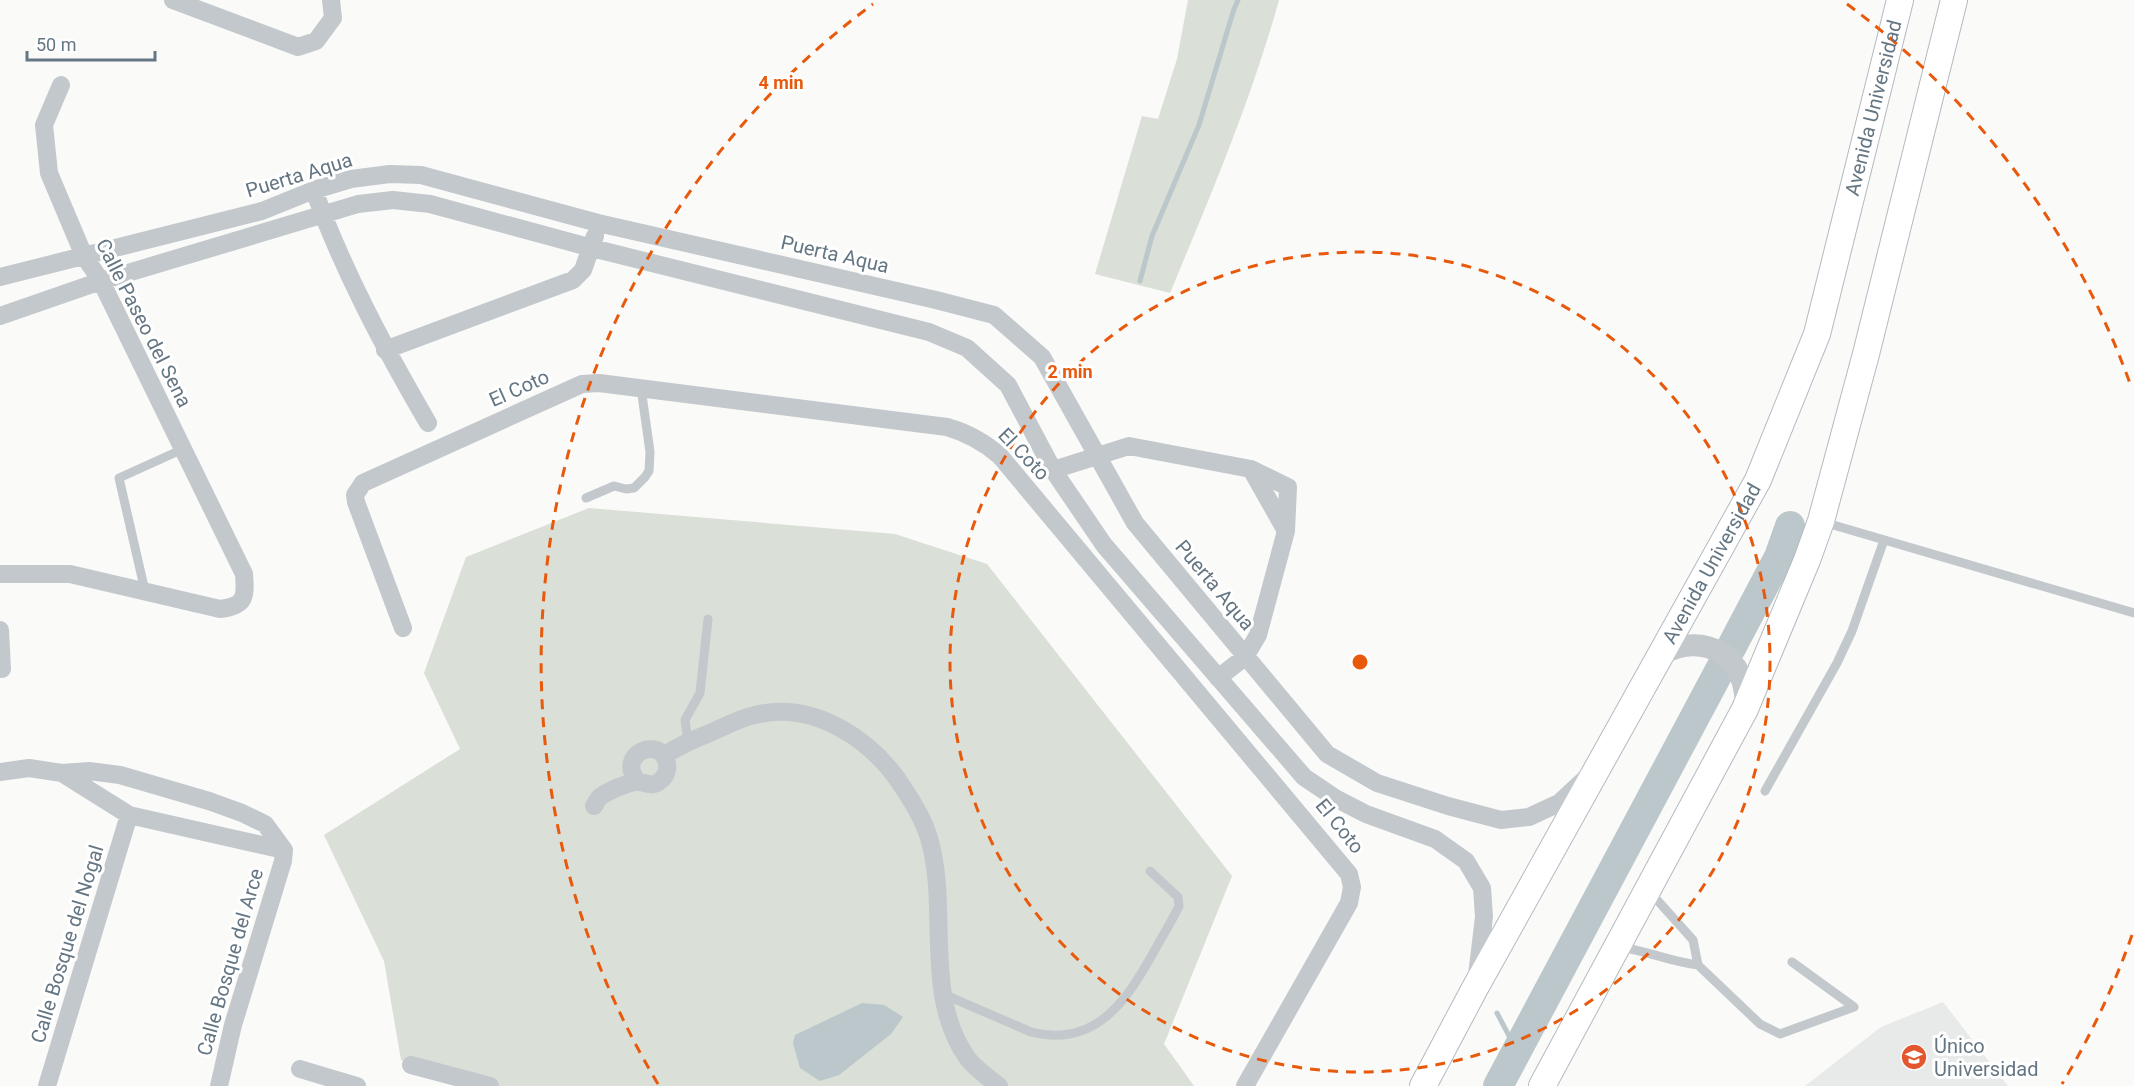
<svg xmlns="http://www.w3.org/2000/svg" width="2134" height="1086" font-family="Roboto,sans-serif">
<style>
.built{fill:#e8e9e9}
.green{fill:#dadfd7}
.water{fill:#bbc7cb}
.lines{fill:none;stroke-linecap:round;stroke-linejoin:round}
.stream{stroke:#bbc7cb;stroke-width:5}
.river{stroke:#bbc7cb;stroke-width:30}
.secondary-casing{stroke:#b3babf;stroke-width:28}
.service{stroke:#c3c8cc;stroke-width:9}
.minor{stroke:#c3c8cc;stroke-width:18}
.tertiary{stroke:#c3c8cc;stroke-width:22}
.secondary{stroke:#fff;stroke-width:26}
.ring{fill:none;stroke:#e8590c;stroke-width:3;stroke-dasharray:10 8}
.labels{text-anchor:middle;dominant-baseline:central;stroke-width:6;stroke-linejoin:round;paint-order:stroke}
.street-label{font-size:20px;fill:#657683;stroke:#fff}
.poi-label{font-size:20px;fill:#657683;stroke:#fff;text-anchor:start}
.centre{fill:#e8590c;stroke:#fff;stroke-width:3}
.ring-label{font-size:18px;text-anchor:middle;font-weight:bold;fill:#e8590c;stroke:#fff;stroke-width:6;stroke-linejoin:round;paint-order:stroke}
</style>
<rect width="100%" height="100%" fill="#fafaf8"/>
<path class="built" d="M 1943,1002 L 2008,1086 L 1805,1086 L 1881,1027 Z"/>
<path class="green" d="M 1188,0 L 1279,0 C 1251,101 1210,197 1170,293 L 1095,274 L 1142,116 L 1158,119 L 1177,59 Z
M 589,508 L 895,534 L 987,564 L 1232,876 L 1164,1044 L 1194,1086 L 472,1086 L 401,1060 L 384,961 L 324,835 L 460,749 L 424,673 L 466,557 Z"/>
<path class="water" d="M 862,1003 L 884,1005 L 903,1017 L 891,1034 L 839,1075 L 820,1081 L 800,1068 L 793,1043 L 795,1035 Z"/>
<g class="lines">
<path class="stream" d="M 1140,281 L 1152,236 L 1199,125 L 1234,9 L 1238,0
M 1497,1013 L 1517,1051"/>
<path class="river" d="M 1731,648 L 1779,557 L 1790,526
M 1498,1086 L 1722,666"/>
<g class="secondary-casing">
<g id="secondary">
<path id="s1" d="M 1423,1086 L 1475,988 L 1758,480 L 1817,334 L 1900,0"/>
<path d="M 1542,1086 L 1745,709 L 1807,560 L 1821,521 L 1866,354 L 1954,0"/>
</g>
</g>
<path class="service" d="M 586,498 L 614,486 L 626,489 L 634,488 L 645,477 L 649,471 L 650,452 L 641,388
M 1823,522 L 2134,613
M 145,591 L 119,478 L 183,449
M 688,742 L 685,720 L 700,693 L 708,619
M 1765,791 L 1837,663 L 1852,631 L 1884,540
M 1620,947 C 1648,951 1671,962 1698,965 L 1693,940 L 1650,892
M 1698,965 L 1760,1024 L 1780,1034 L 1854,1007 L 1792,962
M 943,994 L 1031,1032 C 1094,1048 1125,1003 1152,955 C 1161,938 1171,923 1179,906 L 1178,897 L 1150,871"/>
<path class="minor" d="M 173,0 L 298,47 L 316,41 L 333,18 L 331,0
M 314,190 C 343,271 385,349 428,423
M 0,277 L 262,211 L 314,190 L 351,179 L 390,174 L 421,175 L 598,223 L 936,300 L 994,315 L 1042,357 L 1135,523 L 1327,754 L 1377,783 L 1448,806 L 1501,820 L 1529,817 L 1559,803 L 1587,777
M 0,316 L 101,281 L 358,204 L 393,200 L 430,204 L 592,248 L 929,332 L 967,348 L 1008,385 L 1053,470 L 1104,545 L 1304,777 L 1335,798 L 1366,814 L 1435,839 L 1466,861 L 1482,888 L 1484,917 L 1477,975
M 385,350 L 573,280 L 583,270 L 595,236
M 1251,469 L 1286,531
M 1053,470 L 1129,446 L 1251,469 L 1288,487 L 1286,531 L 1258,635 L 1245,657 L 1218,678
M 0,574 L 70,574 L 220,609 C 245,606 246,598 244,574 L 101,281 L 84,256 L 49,173 L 44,125 L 61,85
M 403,628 L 356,502 L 355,495 L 363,483 L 582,384 L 599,383 L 947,427 C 968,433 984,442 1000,456 L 1349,874 L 1352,887 L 1349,903 L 1245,1086
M 0,630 L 2,669
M 664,756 C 679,745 695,739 712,732 C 726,726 740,718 755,715 C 815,700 874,741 904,789 C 914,804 924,821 929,838 C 950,909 922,995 968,1059 C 976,1069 989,1078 999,1086
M 0,772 L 29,768 L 62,773 L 89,771 L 120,775 L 209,801 L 242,813 L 265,824 L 284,850
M 62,773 L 129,815 L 284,850
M 594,806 C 596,803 597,800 599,798 C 605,792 631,781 638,782 C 647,782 651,788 660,781 C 665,777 668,771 667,764 C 662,734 614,754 638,782
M 411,1065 L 490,1086
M 300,1069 L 357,1086
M 47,1086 L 129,815
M 219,1086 L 233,1025 L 283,861 L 284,850"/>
<path class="tertiary" d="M 1660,655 C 1705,629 1750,658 1745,709"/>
<use href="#secondary" class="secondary"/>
</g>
<g class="ring">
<circle cx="1360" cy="662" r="410"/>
<path d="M2132 935A819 819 0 0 1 2062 1084M658 1084A819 819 0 0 1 873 4M1847 4A819 819 0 0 1 2132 389"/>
</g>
<defs>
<g id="university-disc" transform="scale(1.35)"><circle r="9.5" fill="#e4572e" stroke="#fff"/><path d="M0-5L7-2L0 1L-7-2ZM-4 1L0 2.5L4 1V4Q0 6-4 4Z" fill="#fff"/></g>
</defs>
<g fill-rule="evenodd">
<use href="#university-disc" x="1914" y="1057"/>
</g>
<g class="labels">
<g class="street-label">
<text stroke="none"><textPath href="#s1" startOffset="1083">Avenida Universidad</textPath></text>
<text transform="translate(299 175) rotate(-17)">Puerta Aqua</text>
<text transform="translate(835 254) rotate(13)">Puerta Aqua</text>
<text transform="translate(144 323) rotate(63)">Calle Paseo del Sena</text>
<text transform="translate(519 388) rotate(-24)">El Coto</text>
<text transform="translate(1024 454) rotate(46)">El Coto</text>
<text stroke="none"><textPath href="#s1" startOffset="597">Avenida Universidad</textPath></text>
<text transform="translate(1215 585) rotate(50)">Puerta Aqua</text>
<text transform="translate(1340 826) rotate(51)">El Coto</text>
<text transform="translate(67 944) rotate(-73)">Calle Bosque del Nogal</text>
<text transform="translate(230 962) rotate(-74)">Calle Bosque del Arce</text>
</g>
<g class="poi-label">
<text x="1934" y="1046">Único<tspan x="1934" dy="23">Universidad</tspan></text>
</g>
</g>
<circle cx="1360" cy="662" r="9" class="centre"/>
<g class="ring-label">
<text x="781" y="89">4 min</text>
<text x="1070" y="378">2 min</text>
</g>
<path d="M27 51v9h128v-9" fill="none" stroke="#657683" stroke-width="3"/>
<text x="36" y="51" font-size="18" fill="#657683" stroke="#ffffff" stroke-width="4.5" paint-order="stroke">50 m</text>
</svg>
